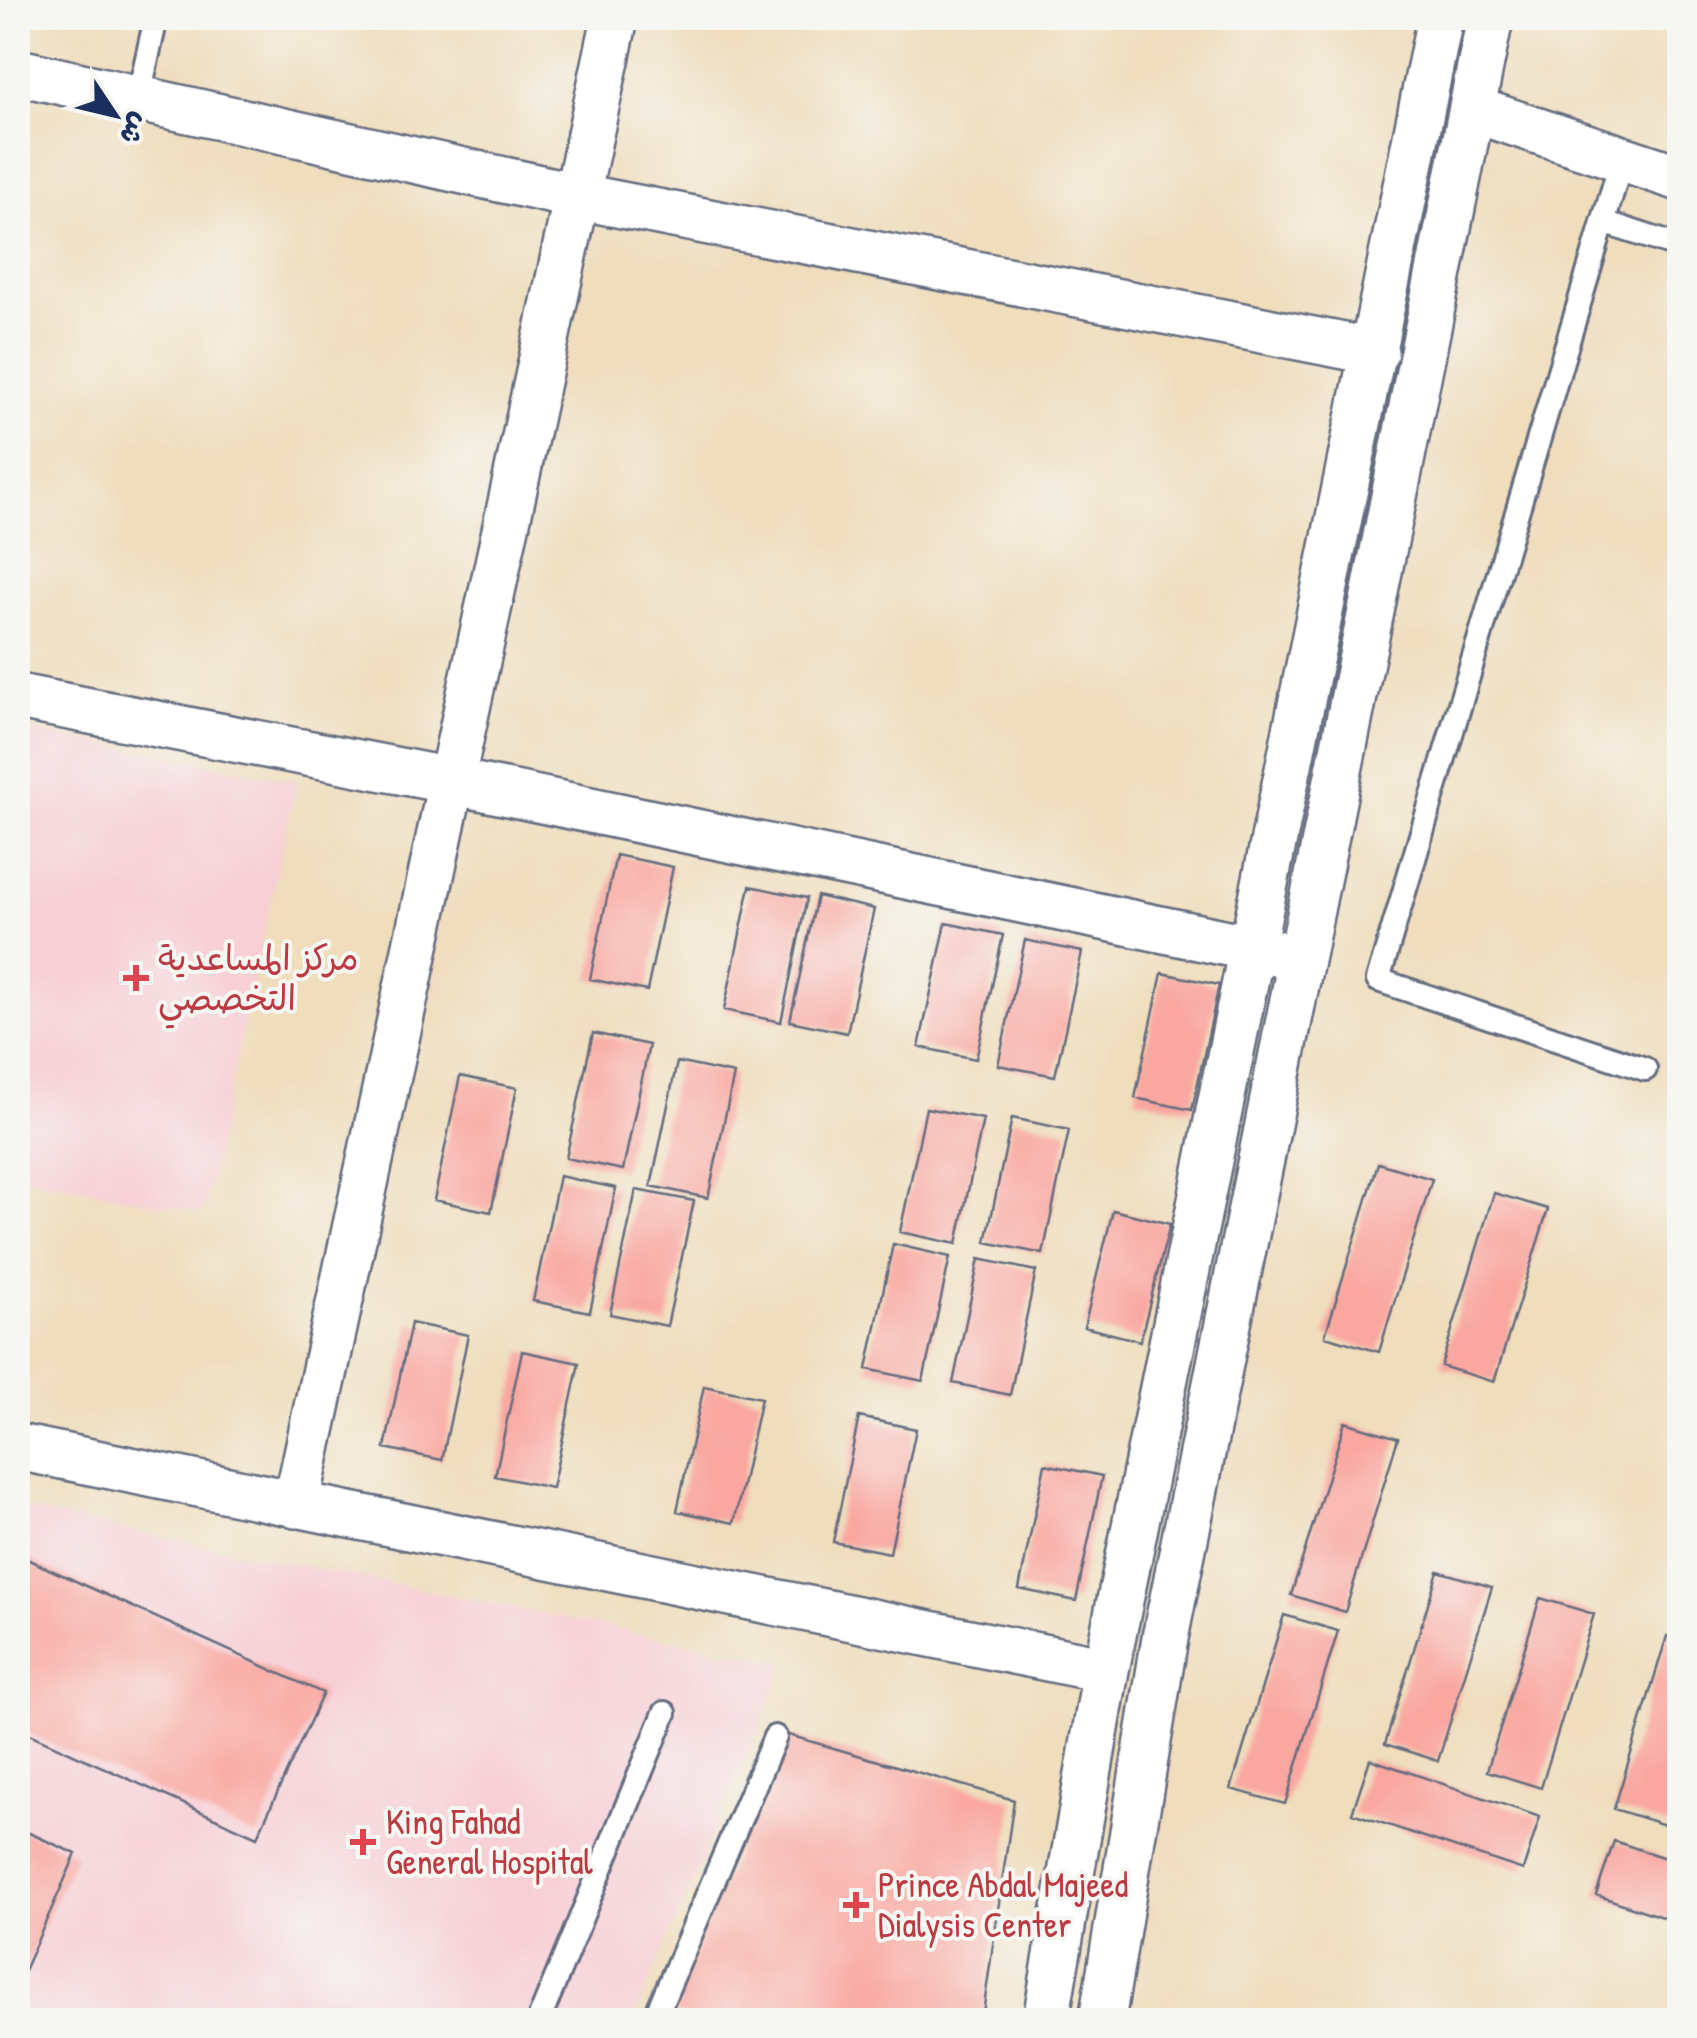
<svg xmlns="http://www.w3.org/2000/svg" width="1697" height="2038" viewBox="0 0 1697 2038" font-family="'Patrick Hand','Playpen Sans Arabic',sans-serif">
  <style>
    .built { fill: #f7cfd5 }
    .building { fill: #f9a7a0 }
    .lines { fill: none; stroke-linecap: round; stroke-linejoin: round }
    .lane-casing { stroke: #656c7f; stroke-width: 28 }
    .street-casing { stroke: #656c7f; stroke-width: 50 }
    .lane { stroke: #fff; stroke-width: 22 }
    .street { stroke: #fff; stroke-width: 45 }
    .health-dot { fill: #e0444e; stroke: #f6f6f2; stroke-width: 4 }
    .labels { text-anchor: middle; stroke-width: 8; stroke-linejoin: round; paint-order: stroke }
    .health-label { font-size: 35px; fill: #be3a42; stroke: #f6f6f2; text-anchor: start }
  </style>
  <rect width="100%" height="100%" fill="#f6f6f2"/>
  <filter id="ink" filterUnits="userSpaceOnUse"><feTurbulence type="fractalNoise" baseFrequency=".01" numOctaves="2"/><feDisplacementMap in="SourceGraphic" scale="20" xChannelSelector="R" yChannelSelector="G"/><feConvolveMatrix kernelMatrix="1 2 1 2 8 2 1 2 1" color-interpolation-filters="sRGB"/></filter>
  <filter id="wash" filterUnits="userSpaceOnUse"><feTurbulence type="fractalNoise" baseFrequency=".0048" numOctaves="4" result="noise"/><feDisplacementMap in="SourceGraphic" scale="40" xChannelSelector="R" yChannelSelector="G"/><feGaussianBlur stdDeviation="2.25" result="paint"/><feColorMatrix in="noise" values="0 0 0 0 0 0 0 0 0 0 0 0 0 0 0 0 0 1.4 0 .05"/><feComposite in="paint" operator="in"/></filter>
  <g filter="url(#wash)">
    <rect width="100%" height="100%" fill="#efddbc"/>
    <path class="built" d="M18 728 297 781 203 1213 18 1175Z
      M18 1508 786 1663 633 2020H18Z"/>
    <g id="blocks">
      <path class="building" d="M616 855 673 867 647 991 590 979Z
        M750 886 807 898 781 1022 724 1010Z
        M817 896 874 909 847 1033 790 1021Z
        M946 923 1003 935 976 1059 919 1047Z
        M1025 940 1082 952 1055 1076 998 1065Z
        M1162 973 1219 985 1192 1110 1135 1098Z
        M593 1033 649 1045 623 1170 566 1158Z
        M677 1062 734 1074 708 1198 651 1186Z
        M460 1076 517 1088 491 1212 434 1200Z
        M926 1108 983 1119 957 1244 900 1232Z
        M1012 1118 1069 1130 1043 1254 986 1242Z
        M1378 1163 1432 1179 1379 1352 1325 1336Z
        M559 1176 616 1188 590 1312 533 1301Z
        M636 1190 694 1201 667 1326 610 1314Z
        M1494 1193 1548 1209 1494 1382 1441 1366Z
        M1113 1210 1170 1224 1140 1341 1084 1327Z
        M893 1244 950 1257 923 1381 867 1369Z
        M979 1259 1036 1271 1010 1395 953 1383Z
        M411 1323 468 1335 442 1460 385 1448Z
        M522 1351 579 1363 552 1488 495 1476Z
        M704 1386 761 1398 734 1523 677 1511Z
        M859 1417 916 1429 890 1553 833 1542Z
        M1345 1422 1398 1438 1345 1612 1291 1595Z
        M1045 1464 1102 1476 1076 1601 1019 1589Z
        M18 1555 323 1693 257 1837 18 1729Z
        M1438 1571 1492 1587 1438 1761 1385 1744Z
        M1540 1598 1594 1614 1541 1788 1487 1771Z
        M1284 1615 1338 1631 1285 1804 1231 1789Z
        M1667 1636 1680 1640V1788L1668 1826 1614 1809Z
        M785 1734 1014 1800 982 2020H685L688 2017 670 2011Z
        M1370 1759 1540 1817 1523 1870 1352 1813Z
        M18 1828 76 1854 18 1984Z
        M1614 1841 1680 1863V1923L1596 1895Z"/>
    </g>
  </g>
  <g filter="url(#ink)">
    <use href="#blocks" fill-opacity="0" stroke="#656c7f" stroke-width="2.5"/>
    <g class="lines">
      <g class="lane-casing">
        <path id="lane" d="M138 99 156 18
          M1622 159 1378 980 1645 1069
          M1603 222 1680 247
          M539 2020 665 1713
          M654 2020 775 1737"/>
      </g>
      <g class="street-casing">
        <path id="street" d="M18 72 576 196 1375 352
          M1472 109 1680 178
          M18 697 451 781 1280 954
          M18 1447 1106 1670
          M296 1505 615 18
          M1046 2020 1106 1670 1440 18
          M1102 2020 1165 1638 1490 18"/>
      </g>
      <use href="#lane" class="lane"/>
      <use href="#street" class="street"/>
    </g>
  </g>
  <g class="health-dot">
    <path d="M131 963h10v10h10v10h-10v10h-10v-10h-10v-10h10z"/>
    <path d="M358 1827h10v10h10v10h-10v10h-10v-10h-10v-10h10z"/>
    <path d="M851 1890h10v10h10v10h-10v10h-10v-10h-10v-10h10z"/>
  </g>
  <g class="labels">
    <g class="health-label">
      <text x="158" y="970">مركز المساعدية<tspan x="158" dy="40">التخصصي</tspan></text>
      <text x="386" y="1834">King Fahad<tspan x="386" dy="40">General Hospital</tspan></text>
      <text x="878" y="1897">Prince Abdal Majeed<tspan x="878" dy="40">Dialysis Center</tspan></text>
    </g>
  </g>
  <rect width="1697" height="2038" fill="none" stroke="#f6f6f2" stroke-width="60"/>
  <g transform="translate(115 115) rotate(125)" stroke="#f6f6f2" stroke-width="8" paint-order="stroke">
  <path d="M0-8L18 38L0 25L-18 38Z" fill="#1b2f5e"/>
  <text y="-15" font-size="28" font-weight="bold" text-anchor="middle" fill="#1b2f5e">ش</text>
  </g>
</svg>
